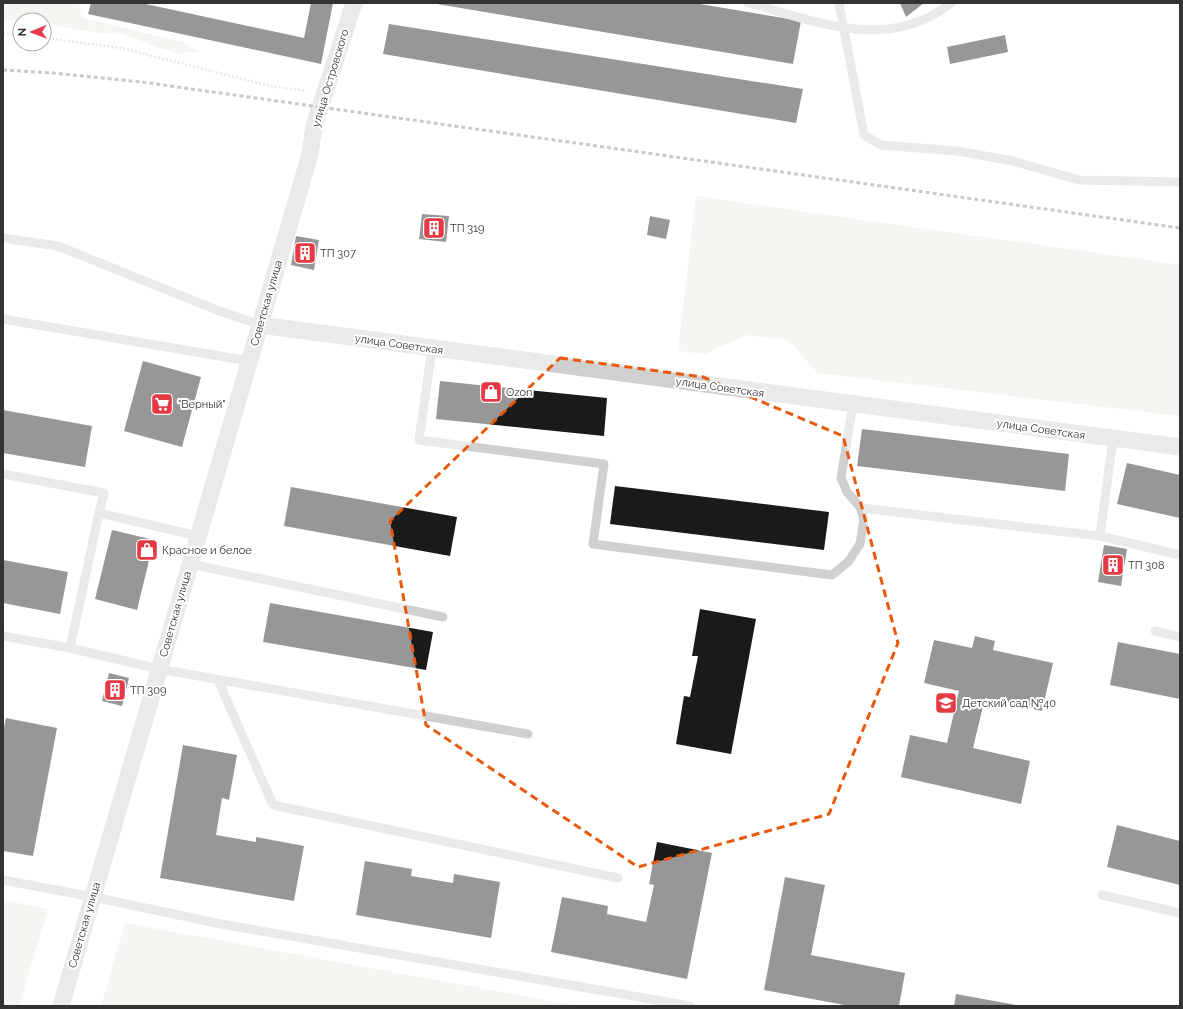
<svg xmlns="http://www.w3.org/2000/svg" width="1183" height="1009" viewBox="0 0 1183 1009" font-family="Raleway,sans-serif">
  <style>
    .green { fill: #e6ecdf }
    .building { fill: #1a1a1a }
    .lines { fill: none; stroke-linecap: round; stroke-linejoin: round }
    .path { stroke: #cdcdcd; stroke-width: 2.5; stroke-dasharray: 2 2; stroke-linecap: butt }
    .service { stroke: #d0d0d0; stroke-width: 9 }
    .minor { stroke: #d0d0d0; stroke-width: 17 }
    .rail { stroke: #888; stroke-width: 3; stroke-dasharray: 4 3; stroke-linecap: butt }
    .marked { fill: none; stroke: #e8590c; stroke-width: 3; stroke-dasharray: 8 5; stroke-linejoin: round }
    .labels { text-anchor: middle; stroke-width: 4; stroke-linejoin: round; paint-order: stroke }
    .street-label { font-size: 11px; fill: #333; stroke: #fff }
    .poi-label { font-size: 11px; fill: #333; stroke: #fff; text-anchor: start }
  </style>
  <rect width="100%" height="100%" fill="#fff"/>
  <path class="green" d="M3 3H80L79 7 82 18 183 42 198 52 177 53 155 47 135 38 114 32 104 34 44 23V20L3 21Z
    M696 196 1180 265V416L818 373 788 340 746 335 705 354 678 351Z
    M3 900 48 909 19 1006H3Z
    M125 923 578 1006H101Z"/>
  <path class="building" d="M91 3H141L304 38 311 3H333L321 64 88 14Z
    M431 3H694L801 21 793 64Z
    M900 3H924L906 17Z
    M389 24 803 89 796 123 383 54Z
    M1005 35 1008 52 950 64 947 47Z
    M422 214 449 216 446 242 419 239Z
    M650 216 670 220 666 239 647 235Z
    M296 236 319 240 314 270 291 265Z
    M143 361 201 377 182 447 124 431Z
    M440 381 607 398 604 436 436 419Z
    M3 410 92 426 85 467 3 453Z
    M862 429 1069 454 1065 491 857 466Z
    M1127 463 1180 475V518L1117 504Z
    M615 486 829 512 824 550 610 524Z
    M291 487 457 517 450 556 284 526Z
    M112 530 154 540 137 610 95 599Z
    M1104 545 1127 549 1121 586 1098 582Z
    M3 560 68 572 60 614 3 603Z
    M270 603 433 632 426 670 263 642Z
    M700 609 756 619 731 754 676 744 684 696 690 697 698 656H692Z
    M975 636 995 641 993 650 1053 663 1042 711 985 698 973 748 1030 761 1021 804 901 777 910 735 947 743 959 691 924 683 934 640 972 648Z
    M1118 642 1180 654V699L1110 685Z
    M109 673 129 678 122 706 102 701Z
    M6 718 57 728 33 856 3 851V732Z
    M183 745 237 755 229 800 222 798 216 835 256 842V837L304 846 294 901 160 878Z
    M1117 825 1180 841V885L1107 867Z
    M657 842 712 853 687 979 551 952 562 897 608 906 607 914 646 922 654 885 649 884Z
    M365 861 412 869 411 876 453 883 454 874 500 882 491 938 356 915Z
    M785 877 825 885 811 955 905 973 899 1006H850L764 990Z
    M956 994 1016 1005V1006H954Z"/>
  <g class="lines">
    <path class="path" d="M3 33 20 35
      M44 38 121 48 270 86 306 91"/>
    <path class="service" d="M748 3C816 21 888 53 951 3
      M839 3 864 135 881 145 957 151 1013 161 1079 180 1180 182
      M3 238 58 246 217 310 260 325
      M3 319 249 361
      M432 348 419 440 604 464 593 544 832 575 848 562 860 544 864 519 860 507 847 492 841 478 853 404
      M3 474 104 493 99 513
      M861 508 1100 536 1113 439
      M1100 536 1180 555
      M190 564 443 617
      M1155 631 1180 637
      M3 636 70 648 159 669 528 734
      M70 648 99 513 198 536
      M218 680 273 805 618 878
      M3 880 93 897 221 924 690 1006
      M1102 895 1180 913"/>
    <path class="minor" d="M260 325 1180 447
      M61 1006 310 154 314 126 354 3"/>
    <path class="rail" d="M3 70 53 73 142 82 1180 228"/>
  </g>
  <path d="M0 0H1183V1009H0ZM560 358 703 377 843 436 898 643 829 814 638 867 426 725 390 521Z" fill="#fff" fill-opacity=".55" fill-rule="evenodd"/>
  <path class="marked" d="M560 358 703 377 843 436 898 643 829 814 638 867 426 725 390 521Z"/>
  <defs>
    <g id="building-square" transform="scale(1.15)"><rect x="-9" y="-9" width="18" height="18" rx="4" fill="#e63946" stroke="#fff"/><path d="M-4-6H4V6H1V3H-1V6H-4ZM-2.5-4.3h1.7v1.8h-1.7ZM.8-4.3h1.7v1.8H.8ZM-2.5-1h1.7V.8h-1.7ZM.8-1h1.7V.8H.8Z" fill="#fff"/></g>
    <g id="shop-square" transform="scale(1.15)"><rect x="-9" y="-9" width="18" height="18" rx="4" fill="#e63946" stroke="#fff"/><path d="M-5-2.5h2.3a2.7 3.5 0 0 1 5.4 0H5L5.5 6h-11ZM-1.5-2.5h3a1.5 2.3 0 0 0-3 0Z" fill="#fff"/></g>
    <g id="supermarket-square" transform="scale(1.15)"><rect x="-9" y="-9" width="18" height="18" rx="4" fill="#e63946" stroke="#fff"/><path d="M-6-5.5h2.5l.6 2H6L4.5 2H-2.5L-4.4-4H-6ZM-1.5 3.2a1.3 1.3 0 1 0 .1 0ZM3 3.2a1.3 1.3 0 1 0 .1 0Z" fill="#fff"/></g>
    <g id="school-square" transform="scale(1.15)"><rect x="-9" y="-9" width="18" height="18" rx="4" fill="#e63946" stroke="#fff"/><path d="M0-5L7-2L0 1L-7-2ZM-4 1L0 2.5L4 1V4Q0 6-4 4Z" fill="#fff"/></g>
  </defs>
  <g fill-rule="evenodd">
    <use href="#building-square" x="434" y="228"/>
    <use href="#building-square" x="305" y="253"/>
    <use href="#shop-square" x="491" y="392"/>
    <use href="#supermarket-square" x="162" y="404"/>
    <use href="#shop-square" x="147" y="550"/>
    <use href="#building-square" x="1113" y="565"/>
    <use href="#building-square" x="115" y="690"/>
    <use href="#school-square" x="946" y="703"/>
  </g>
  <g class="labels">
    <g class="street-label">
      <text transform="translate(330 78) rotate(-73)" y="4">улица Островского</text>
      <text transform="translate(266 303) rotate(-74)" y="4">Советская улица</text>
      <text transform="translate(399 344) rotate(8)" y="4">улица Советская</text>
      <text transform="translate(720 387) rotate(8)" y="4">улица Советская</text>
      <text transform="translate(1041 429) rotate(8)" y="4">улица Советская</text>
      <text transform="translate(175 614) rotate(-74)" y="4">Советская улица</text>
      <text transform="translate(84 925) rotate(-74)" y="4">Советская улица</text>
    </g>
    <g class="poi-label">
      <text x="450" y="232">ТП 319</text>
      <text x="320" y="257">ТП 307</text>
      <text x="506" y="396">Ozon</text>
      <text x="178" y="408">"Верный"</text>
      <text x="162" y="554">Красное и белое</text>
      <text x="1128" y="569">ТП 308</text>
      <text x="130" y="694">ТП 309</text>
      <text x="962" y="707">Детский сад №40</text>
    </g>
  </g>
  <rect width="1183" height="1009" fill="none" stroke="#333333" stroke-width="8"/>
  <g transform="translate(32 32) rotate(269)"><circle r="19" fill="#ffffff" stroke="#adadad"/>
  <path d="M0-3L7 15L0 10L-7 15Z" fill="#e63946"/>
  <text y="-6" font-size="11" font-weight="bold" text-anchor="middle" fill="#333333">N</text>
  </g>
</svg>
